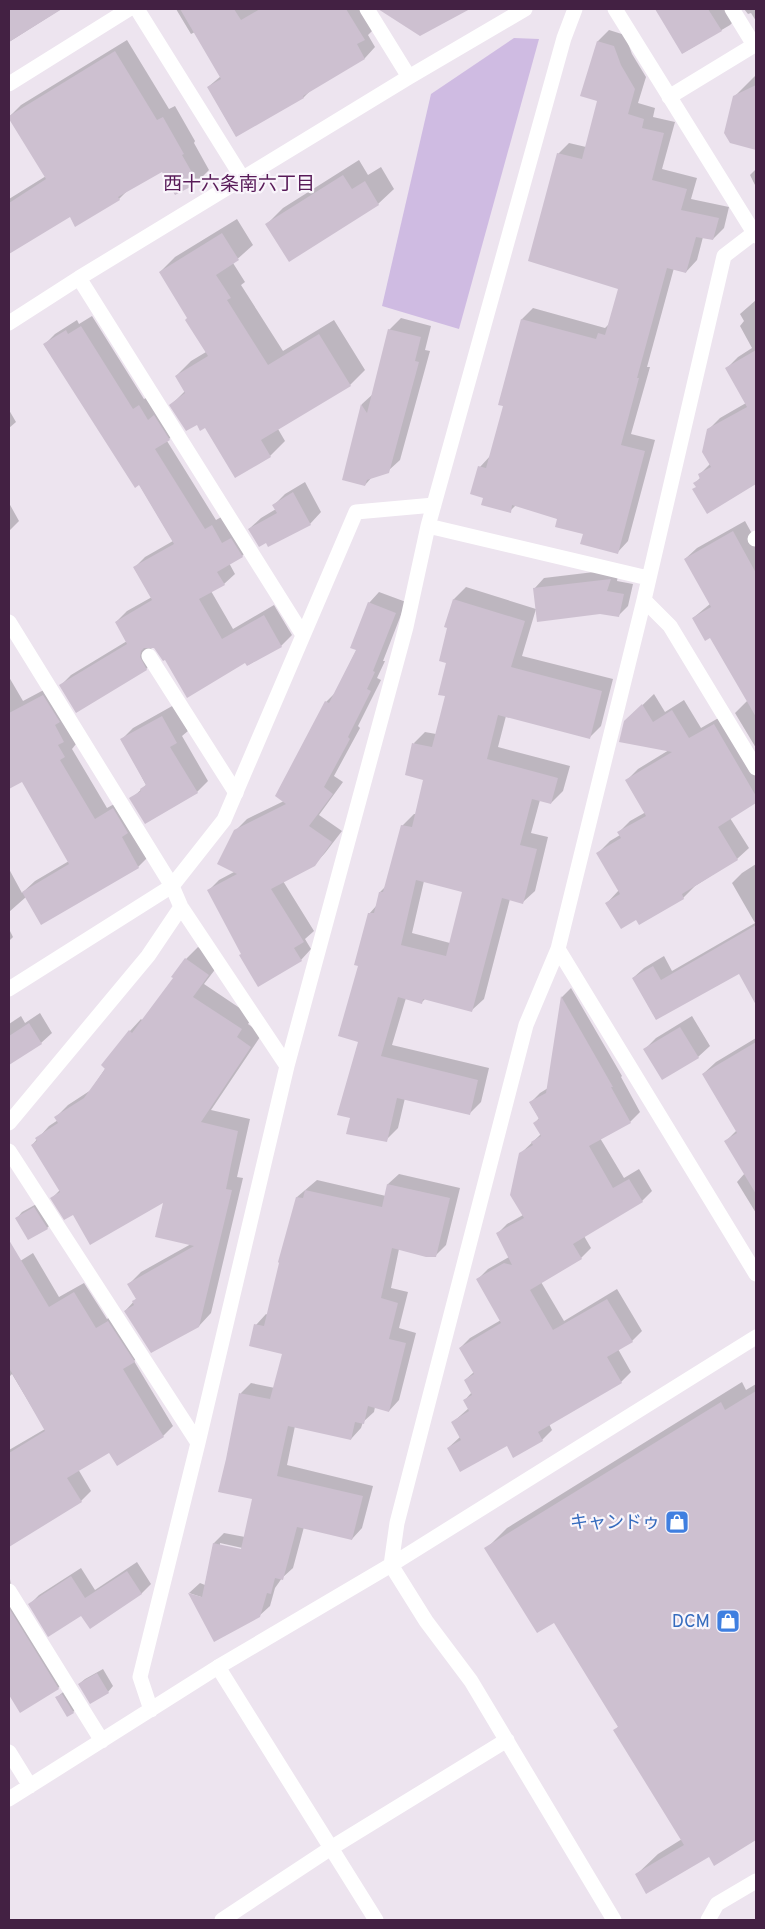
<svg xmlns="http://www.w3.org/2000/svg" width="765" height="1929" viewBox="0 0 765 1929" font-family="Overpass,'Noto Sans JP',sans-serif">
  <style>
    .green { fill: #cfbbe2 }
    .shadow { fill: #0003; fill-rule: evenodd }
    .building { fill: #cdc0d0; fill-rule: evenodd }
    .lines { fill: none; stroke-linecap: round; stroke-linejoin: round }
    .lane { stroke: #fff; stroke-width: 15 }
    .street { stroke: #fff; stroke-width: 15 }
    .labels { text-anchor: middle; stroke-width: 4.5; stroke-linejoin: round; paint-order: stroke }
    .shop-label { font-size: 18px; fill: #366cbe; stroke: #f9f5fb; text-anchor: end }
    .neighbourhood-label { font-size: 19px; fill: #581a58; stroke: #f9f5fb }
  </style>
  <rect width="100%" height="100%" fill="#ede4ef"/>
  <path class="green" d="M514 38 539 39 459 329 382 306 431 94Z"/>
  <path class="shadow" d="M9 9H61L9 42Z
    M176 9H363L375 28 368 35 375 47 365 58 311 90 304 97 236 136 208 87 221 76 195 32 191 34Z
    M380 9H452V12L420 34Z
    M659 9H740L742 13 730 25 683 53 657 10Z
    M744 9H756V21L751 13 748 14Z
    M609 30 625 35 632 54 646 77 638 103 655 108 653 117 675 122 662 169 697 178 691 199 729 207 724 228 713 239 703 237 697 260 686 272 674 268 647 367H650L631 434 655 440 628 541 617 553 559 519 516 505 510 511 484 497 480 467 491 455 504 406 499 404 522 319 533 308 605 328 610 323 620 288 558 154 569 143 586 147 599 100 582 95 598 41Z
    M127 40 169 109 175 106 195 141 194 143 209 170 197 182 163 170 128 190 119 199 70 216 9 253V199L46 176 9 117 21 105Z
    M756 75V148L730 142 734 97Z
    M359 160 368 175 381 167 394 189 378 204 267 224 283 208Z
    M756 169V187L750 175Z
    M237 219 253 245 233 263 245 282 241 285 283 351 334 320 365 370 350 385 278 429 285 441 270 456 197 423 171 405 185 391 176 376 191 361 206 352 189 318 160 272 175 257Z
    M756 300V483L707 512 695 483 701 477 699 475 710 464 708 430 720 418 746 403 727 368 738 357 752 348 740 326 744 321 740 314Z
    M92 316 144 399 150 396 179 429 167 441 216 520 223 516 253 545 242 556 229 563 235 574 224 584 211 591 233 629 274 605 292 635 281 646 248 665 246 661 165 658 154 647 150 646 157 659 146 669 61 685 71 675 127 641 116 622 127 611 152 597 134 568 145 557 173 541 139 484 44 345 55 334 77 320 79 324Z
    M401 318 431 326 425 350 430 351 400 460 388 471 373 476 365 485 344 479 362 404 373 394 389 330Z
    M9 410 16 422 9 428Z
    M305 482 321 512 310 524 266 541 249 529 261 518 276 509 274 505 285 494Z
    M9 503 19 521 9 531Z
    M745 521 756 541V748L735 713 748 700 711 636 693 618 710 604 685 559 697 548Z
    M619 569 617 581 633 584 628 606 618 616 600 612 534 589 544 578Z
    M466 587 536 609 522 656 613 679 601 726 589 738 506 716 498 747 570 766 563 791 551 803 540 800 531 833 548 837 535 891 523 902 510 899 484 999 472 1010 426 998 421 1003 406 998 392 1045 489 1068 481 1102 469 1114 405 1098 398 1128 386 1140 351 1117 359 1041 360 965 369 914 377 905 380 892 386 886 402 826 414 814H416L425 779 414 743 425 732 436 734 447 695 448 627 446 626 454 599ZM424 881 464 891 450 943 412 933Z
    M379 592 406 602 383 661H385L377 678 381 680 358 726 360 728 334 776 343 782 319 815 342 831 325 853 314 865 283 881 314 931 305 939 311 949 301 960 242 954 209 890 219 880 234 872 236 830 247 819 284 801 326 702 336 692 357 649 369 603Z
    M9 677 23 701 55 684 76 744 72 749 107 808 125 798 150 855 138 867 41 923 26 897 9 912V869L22 893 35 881 69 861 23 780 9 788Z
    M654 694 665 712 684 700 701 728 729 712 756 756V801L730 818 749 848 737 859 695 886 683 898 637 918 607 903 619 890 598 853 610 841 620 835 619 832 630 821 646 812 627 780 638 769 669 750 625 722Z
    M174 705 188 731 182 736 208 781 197 792 131 799 146 785 122 739 133 728Z
    M756 864V999L739 972 656 1019 633 978 644 968 664 956 672 971 755 923 732 883 742 873Z
    M9 929 13 937 9 941Z
    M198 947 220 963 204 984 253 1017 248 1024 262 1034 211 1110 250 1119 237 1177 243 1178 211 1313 199 1326 125 1311 137 1298 129 1284 141 1272 191 1244 165 1200 73 1213 52 1198 60 1190 32 1145 49 1126 58 1120 56 1117 68 1105 91 1090 130 1031 141 1019 143 1021 175 978 173 977 186 959Z
    M571 988 622 1076 621 1077 640 1112 630 1122 600 1138 624 1178 639 1169 652 1191 642 1201 584 1236 591 1248 581 1258 541 1282 564 1321 617 1289 642 1331 632 1341 618 1349 631 1372 621 1382 549 1424 552 1430 542 1440 448 1448 460 1437 453 1422 469 1408 464 1401 472 1392 465 1380 474 1372 460 1348 470 1338 501 1320 478 1279 488 1269 509 1257 497 1234 507 1224 523 1215 520 1154 541 1134 535 1123 539 1118 530 1103 540 1093 548 1088 562 997Z
    M40 1013 52 1033 41 1043 9 1063V1024L21 1016 25 1023Z
    M692 1016 710 1046 698 1057 645 1049 656 1038Z
    M756 1038V1213L737 1182 745 1173 726 1141 737 1130 703 1074 716 1062Z
    M399 1174 460 1188 446 1245 435 1256 399 1249 391 1288 408 1292 399 1328 416 1333 399 1400 389 1411 375 1407 374 1412 363 1422 361 1428 351 1439 295 1426 287 1465 373 1486 362 1528 352 1539 304 1527 293 1568 282 1578 275 1588 270 1606 259 1616 189 1593 200 1583 205 1585 214 1543 224 1533 245 1537 254 1498 241 1393 251 1383 275 1388 284 1353 256 1325 266 1314 268 1315 297 1197 317 1180 386 1196 388 1184ZM220 1543 247 1549V1551L220 1546Z
    M40 1202 53 1222 47 1228 28 1239 17 1218 22 1212Z
    M33 1253 59 1297 84 1283 107 1319 118 1312 144 1351 134 1361 173 1426 163 1436 109 1451 78 1469 91 1491 81 1501 9 1545V1450L45 1429 12 1374 9 1377V1268Z
    M742 1382 746 1390 756 1384V1838L714 1864 709 1855 637 1874 658 1854 682 1839 615 1730 619 1726 554 1621 486 1549 507 1528Z
    M137 1562 151 1584 141 1594 82 1615 30 1604 39 1595 81 1568 95 1590Z
    M9 1573 11 1585 68 1678 58 1688 20 1711 9 1693Z
    M103 1669 113 1686 108 1692 79 1684 85 1679Z
    M67 1689 78 1707 73 1712 57 1697Z"/>
  <path class="building" d="M9 9H62L9 42Z
    M180 9H234L241 20 260 9H346L365 40 357 44 365 59 303 96 304 98 236 137 207 87 221 79Z
    M378 9H470L420 36Z
    M655 9H708L722 31 682 54Z
    M597 41 614 46 621 65 635 89 628 114 644 119 642 128 664 133 652 180 687 189 681 210 719 218 713 240 696 237 686 273 667 268 637 378H639L621 445 645 451 618 554 580 544 583 534 555 527 557 519 512 505 511 513 481 505 483 498 470 494 478 466 486 468 503 406 498 405 521 319 596 339 598 333 605 335 618 289 528 261 557 153 582 159 597 101 580 96Z
    M115 51 157 120 163 117 184 154 182 155 198 183 175 195 162 172 118 197 120 200 75 227 70 217 9 254V203L46 179 9 119V116Z
    M756 85V150L730 143 724 133 733 96Z
    M343 175 352 189 365 181 379 205 289 262 265 224Z
    M222 233 239 260 216 275 231 298 227 300 268 365 319 334 351 386 261 440 271 457 235 478 205 428 200 431 197 425 186 431 169 405 185 393 175 376 208 356 185 320 187 318 159 272Z
    M81 326 133 409 139 405 148 420 154 415 170 440 155 449 205 529 212 525 222 543 231 538 243 557 217 572 225 585 199 599 222 639 264 615 282 647 247 666 245 663 187 698 165 660 163 661 154 648H144L141 651 140 657 147 670 76 713 59 685 127 644 115 622 152 600 133 567 174 544 139 485 135 488 43 344 66 330 68 334Z
    M388 329 421 337 415 361 419 362 389 473 367 480 365 486 342 480 361 404 367 413Z
    M756 350V484L707 514 692 489 696 487 693 483 700 479 698 474 711 467 702 452 707 429 747 407 725 368Z
    M293 492 311 525 268 547 266 543 259 547 248 529 277 513 272 505Z
    M733 531 756 573V717L710 638 705 641 692 618 711 607 684 559Z
    M611 579 607 591 624 594 619 617 600 614 537 622 533 588Z
    M453 599 525 621 511 667 602 691 590 739 498 715 487 759 558 778 551 804 532 799 520 845 537 849 526 893 523 904 502 898 472 1012 423 999 422 1004 398 997 381 1056 478 1080 470 1115 397 1098 387 1142 346 1134 350 1118 337 1115 358 1042 338 1036 358 966 354 965 368 913H374L379 892H383L401 825 412 827 423 780 405 775 412 743 432 747 445 696 438 695 446 663 439 661 447 628 444 627ZM416 880 462 892 446 956 401 945Z
    M368 602 396 613 373 671 375 672 367 689 371 691 348 737 350 739 324 787 333 794 309 826 332 842 315 866 271 889 304 942 294 948 302 961 258 987 239 955 241 954 207 890 237 874 217 864 234 830 286 804 275 796 325 701 329 703 356 650 350 648Z
    M43 695 60 722 55 725 64 742 58 745 65 757 60 760 95 819 113 808 128 833 122 837 139 868 41 925 22 892 69 864 22 782 9 789V713Z
    M642 704 653 722 672 710 689 738 714 724 756 796V803L718 827 738 860 682 894 684 899 639 925 636 920 621 929 605 903 620 894 596 853 621 838 617 832 646 816 625 780 672 752 619 742 624 721Z
    M162 716 177 743 170 747 198 793 145 824 129 798 141 791 140 789 146 785 120 739Z
    M756 925V1005L739 974 656 1020 632 978 653 966 661 980Z
    M185 958 209 975 193 997 242 1029 237 1037 251 1047 201 1122 238 1131 226 1189 232 1190 199 1327 151 1353 124 1311 134 1305 132 1301 136 1299 127 1284 194 1246 155 1237 163 1203 90 1245 73 1215 64 1220 50 1198 60 1192 31 1145 37 1141 35 1138 58 1123 54 1117 84 1098 105 1069 101 1065 129 1030 132 1033 173 978 171 977Z
    M561 996 613 1087H611L631 1123 589 1146 613 1188 629 1179 643 1202 573 1244 582 1259 530 1290 553 1330 607 1299 633 1342 607 1357 622 1383 538 1432 543 1441 513 1458 507 1446 460 1472 447 1448 461 1440 451 1422 469 1411 463 1400 472 1395 464 1380 474 1374 459 1348 501 1323 476 1279 504 1263 512 1265 496 1233 524 1218 510 1195 519 1153 533 1145 531 1142 541 1136 533 1123 539 1119 529 1102 546 1093Z
    M29 1023 42 1044 9 1065V1036Z
    M680 1027 699 1058 662 1080 643 1049Z
    M756 1042V1194L724 1141 737 1133 702 1074Z
    M387 1184 450 1198 436 1257H426L392 1248 381 1298 398 1303 389 1339 406 1343 389 1412 368 1406 364 1424 355 1422 351 1440 288 1426 277 1476 363 1496 352 1540 297 1527 283 1580 275 1578 271 1594 267 1593 260 1617 214 1642 188 1593 202 1597 213 1543 241 1549 252 1499 218 1492 226 1459 239 1393 270 1399 282 1354 249 1346 254 1324 264 1326 279 1263 278 1262 296 1197 303 1198 305 1190 382 1207Z
    M34 1207 48 1229 28 1240 15 1218Z
    M9 1240 49 1307 74 1292 96 1328 108 1321 135 1362 123 1369 164 1437 117 1466 109 1453 67 1478 82 1502 9 1547V1453L45 1431 9 1368Z
    M756 1391V1840L714 1866 709 1857 646 1894 635 1874 684 1845 613 1730 618 1727 554 1623 537 1633 484 1548 721 1402 725 1410Z
    M127 1571 142 1594 90 1629 81 1616 48 1637 28 1604 71 1576 85 1598Z
    M9 1608 59 1689 20 1713 9 1695Z
    M97 1673 109 1693 90 1704 78 1684Z
    M62 1694 74 1713 67 1717 55 1697Z"/>
  <g class="lines">
    <path class="lane" d="M732 9 754 45
      M755 539 756 538
      M149 656 236 793
      M391 1565 426 1621 471 1681 614 1920
      M218 1667 376 1920
      M222 1920 331 1848 507 1740
      M708 1920 717 1904 756 1881"/>
    <path class="street" d="M137 9 243 179
      M367 9 409 77
      M615 9 756 236
      M9 84 129 9
      M669 97 756 44
      M79 278 303 635
      M9 323 79 278 409 77 525 9
      M428 526 648 578
      M644 600 670 626 756 768
      M9 622 172 886 181 907 287 1066
      M558 949 756 1274
      M9 989 172 886 224 820 356 512 434 505
      M9 1123 148 956 181 907
      M9 1151 198 1443
      M391 1565 397 1523 526 1025 558 949 644 600 724 256 754 233
      M9 1591 102 1741
      M151 1710 140 1677 198 1443 287 1066 406 627 428 526 564 38 575 9
      M9 1752 30 1786
      M9 1799 218 1667 391 1565 756 1337"/>
  </g>
  <defs>
    <g id="shop-square" transform="scale(1.25)"><rect x="-9" y="-9" width="18" height="18" rx="4" fill="#3f7fe0" stroke="#f9f5fb"/><path d="M-5-2.5h2.3a2.7 3.5 0 0 1 5.4 0H5L5.5 6h-11ZM-1.5-2.5h3a1.5 2.3 0 0 0-3 0Z" fill="#fff"/></g>
  </defs>
  <g fill-rule="evenodd">
    <use href="#shop-square" x="677" y="1522"/>
    <use href="#shop-square" x="728" y="1621"/>
  </g>
  <g class="labels">
    <g class="shop-label">
      <text x="660" y="1528">キャンドゥ</text>
      <text x="710" y="1627">DCM</text>
    </g>
    <g class="neighbourhood-label">
      <text x="239" y="190">西十六条南六丁目</text>
    </g>
  </g>
  <rect width="765" height="1929" fill="none" stroke="#432143" stroke-width="20"/>
</svg>
